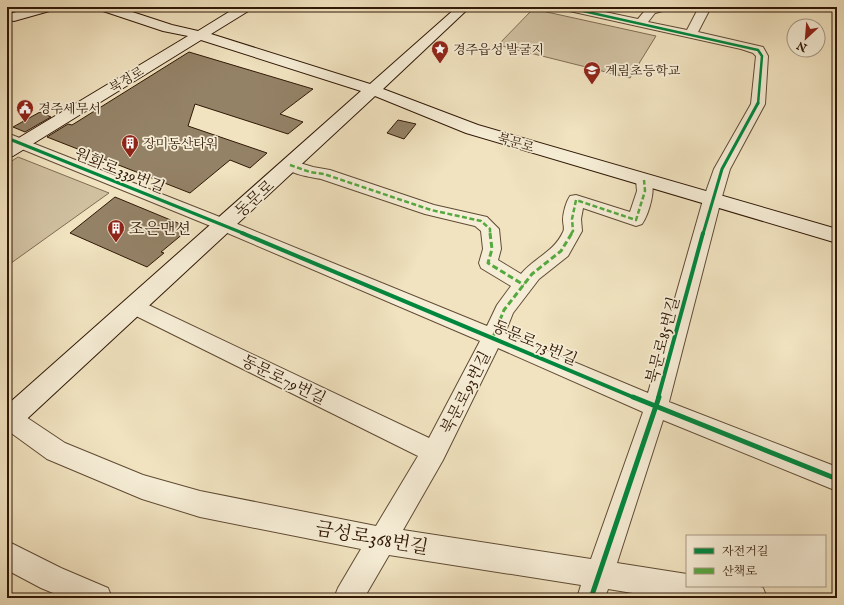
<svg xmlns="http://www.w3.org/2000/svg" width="844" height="605" viewBox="0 0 844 605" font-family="'IM FELL English','Noto Serif KR',serif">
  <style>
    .green { fill: #d0c0a0; stroke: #806c53 }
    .building { fill: #948267; stroke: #301806 }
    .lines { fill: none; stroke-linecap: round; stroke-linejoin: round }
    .street-casing { stroke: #604b34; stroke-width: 2 }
    .secondary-casing { stroke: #301806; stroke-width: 2 }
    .street { fill: #f6edd6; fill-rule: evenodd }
    .secondary { fill: #f6edd6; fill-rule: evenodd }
    .quiet-far1 { stroke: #54a940; stroke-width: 2.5; stroke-dasharray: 5 2.5; stroke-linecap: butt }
    .quiet { stroke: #54a940; stroke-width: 3; stroke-dasharray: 6 3; stroke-linecap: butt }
    .cycleway-far3-casing { stroke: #f6edd6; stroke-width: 4 }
    .cycleway-far2-casing { stroke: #f6edd6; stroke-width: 5 }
    .cycleway-far1-casing { stroke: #f6edd6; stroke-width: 6 }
    .cycleway-casing { stroke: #f6edd6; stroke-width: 8 }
    .cycleway-far3 { stroke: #00873e; stroke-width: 2.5 }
    .cycleway-far2 { stroke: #00873e; stroke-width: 3 }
    .cycleway-far1 { stroke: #00873e; stroke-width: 4 }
    .cycleway { stroke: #00873e; stroke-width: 5 }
    .labels { text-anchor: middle; stroke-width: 3.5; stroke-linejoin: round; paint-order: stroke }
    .far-poi-label { font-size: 13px; fill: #301806; stroke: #f6edd6; text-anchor: start }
    .far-street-label { font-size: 13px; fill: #301806; stroke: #f6edd6 }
    .street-label { font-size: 16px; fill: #301806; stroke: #f6edd6 }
    .poi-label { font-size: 16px; fill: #301806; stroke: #f6edd6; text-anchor: start }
    .near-street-label { font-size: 19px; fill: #301806; stroke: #f6edd6 }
  </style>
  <rect width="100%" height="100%" fill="#f1e3c0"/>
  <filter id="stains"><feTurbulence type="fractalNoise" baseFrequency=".005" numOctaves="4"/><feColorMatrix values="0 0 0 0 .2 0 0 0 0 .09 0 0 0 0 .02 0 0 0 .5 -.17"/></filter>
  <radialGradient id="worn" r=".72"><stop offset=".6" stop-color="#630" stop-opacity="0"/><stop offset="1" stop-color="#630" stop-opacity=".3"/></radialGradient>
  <path class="green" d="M533 9 656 36 630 78 498 45Z
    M18 157 109 193 7 266V164Z"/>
  <path class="building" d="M189 52 313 89 280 114 303 122 288 134 195 104 188 126 267 153 250 168 230 160 190 193 47 137 68 124 72 125Z
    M40 112 51 117 25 132 13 127Z
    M398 120 416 124 404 139 387 133Z
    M115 197 190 228 161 252 164 253 147 267 70 233Z"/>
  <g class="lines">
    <g class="street-casing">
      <path id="street" d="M559 7H581L638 19 647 8 672 7 670 9 655 13 648 22 687 30 699 7H711L698 32 763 47 768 56 765 104 730 169 721 200 669 402 837 467V491L663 420 617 563 687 574V586H758L763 588 767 598H663L608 589 605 598H577L581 585 389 555 364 598H334L338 588 361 549 200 517 142 499 47 459 7 430V408H9L17 411 65 443 143 475 200 491 376 526 418 456 126 311 123 306 126 301 133 298 140 301 429 438 480 341 218 229 7 143V133L230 221 487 326 497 305 511 286 481 268 479 263 483 249 481 231 475 226 425 214 321 179C311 177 288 174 282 165L284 162 290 160 313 167 330 170 434 205 487 217 499 229 501 249 498 260 521 274C534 258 554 252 563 232 565 229 563 224 563 220 563 213 566 202 570 196L576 195 630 212 637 191 636 180 638 176 644 175 650 176C657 187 649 214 642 224L636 226 583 208 581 219 582 231 568 256 539 279 513 313 505 333 648 393 703 200 714 169 751 104 756 56 753 53 741 49 565 10 561 9ZM498 348 643 412 591 559 403 530 443 460Z
        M7 541 61 568 108 588 112 598H65L41 588 7 570Z"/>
    </g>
    <g class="secondary-casing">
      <path id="secondary" d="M35 7H55L53 10 14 21 9 20 8 17 9 14Z
        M98 7H117L172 25 198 31 237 7H252L250 10 211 34 370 84 457 7H470L383 89 478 125 837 229V243L466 133 375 96 16 429 7 432V405L361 91 201 40 13 156 7 157V145L188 36 163 31 100 10Z"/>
    </g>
    <use href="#street" class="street"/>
    <use href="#secondary" class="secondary"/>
    <path class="quiet-far1" d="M290 165 310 172 324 174 431 210 481 221 490 229V234
      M571 234 573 231 572 219 576 200 636 220 645 191 644 180"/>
    <path class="quiet" d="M490 233 492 249 488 263 524 285
      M493 337 504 310 532 274 561 251 572 233"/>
    <g class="cycleway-far3-casing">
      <path id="cycleway-far3" d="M565 7 758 50 762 56 758 104"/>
    </g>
    <g class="cycleway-far2-casing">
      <path id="cycleway-far2" d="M7 138 245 234
        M703 234 722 169 758 103"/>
    </g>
    <g class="cycleway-far1-casing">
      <path id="cycleway-far1" d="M242 233 635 398
        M658 398 703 233"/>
    </g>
    <g class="cycleway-casing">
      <path id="cycleway" d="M633 397 837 479
        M591 598 659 397"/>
    </g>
    <use href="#cycleway-far3" class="cycleway-far3"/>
    <use href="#cycleway-far2" class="cycleway-far2"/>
    <use href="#cycleway-far1" class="cycleway-far1"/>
    <use href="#cycleway" class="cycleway"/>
  </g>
  <defs>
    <g id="sight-pin" transform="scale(0.9)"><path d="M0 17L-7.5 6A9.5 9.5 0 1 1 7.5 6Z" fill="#8f2418" stroke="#f6edd6"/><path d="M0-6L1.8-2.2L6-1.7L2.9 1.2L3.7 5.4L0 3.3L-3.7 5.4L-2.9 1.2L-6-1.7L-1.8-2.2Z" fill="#fff"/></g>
    <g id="school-pin" transform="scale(0.9)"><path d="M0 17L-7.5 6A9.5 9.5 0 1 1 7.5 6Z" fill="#8f2418" stroke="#f6edd6"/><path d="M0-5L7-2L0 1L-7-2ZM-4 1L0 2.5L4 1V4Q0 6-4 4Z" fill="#fff"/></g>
    <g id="civic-pin" transform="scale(0.9)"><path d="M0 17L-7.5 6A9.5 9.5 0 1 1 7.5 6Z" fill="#8f2418" stroke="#f6edd6"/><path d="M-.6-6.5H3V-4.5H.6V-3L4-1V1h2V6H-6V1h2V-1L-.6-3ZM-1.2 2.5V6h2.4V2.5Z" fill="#fff"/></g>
    <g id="building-pin" transform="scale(0.9)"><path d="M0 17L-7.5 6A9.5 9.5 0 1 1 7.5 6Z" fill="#8f2418" stroke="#f6edd6"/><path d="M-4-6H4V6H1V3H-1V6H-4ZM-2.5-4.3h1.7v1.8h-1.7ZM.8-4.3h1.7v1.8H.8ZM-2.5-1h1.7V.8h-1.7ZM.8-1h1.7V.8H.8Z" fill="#fff"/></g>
  </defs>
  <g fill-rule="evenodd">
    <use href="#sight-pin" x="440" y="49"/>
    <use href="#school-pin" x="592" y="70"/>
    <use href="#civic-pin" x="25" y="108"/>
    <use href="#building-pin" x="130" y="143"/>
    <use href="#building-pin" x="116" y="228"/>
  </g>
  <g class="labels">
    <g class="far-poi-label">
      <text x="453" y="54">경주읍성 발굴지</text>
      <text x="605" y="75">계림초등학교</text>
      <text x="38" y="113">경주세무서</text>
      <text x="143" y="148">장미동산타워</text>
    </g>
    <g class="far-street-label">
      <text transform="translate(126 79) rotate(-31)" y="5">북정로</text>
      <text transform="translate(516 142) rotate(17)" y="5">북문로</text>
    </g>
    <g class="street-label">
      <text transform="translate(120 170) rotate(22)" y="6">원화로339번길</text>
      <text transform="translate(254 198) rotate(-42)" y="6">동문로</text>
      <text transform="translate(662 340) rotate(-75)" y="6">북문로85번길</text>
      <text transform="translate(535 342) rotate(23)" y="6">동문로73번길</text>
      <text transform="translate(284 379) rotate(26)" y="6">동문로79번길</text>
      <text transform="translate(465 392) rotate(-63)" y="6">북문로93번길</text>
    </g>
    <g class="poi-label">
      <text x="129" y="234">조은맨션</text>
    </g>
    <g class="near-street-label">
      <text transform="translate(372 537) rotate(10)" y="7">금성로368번길</text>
    </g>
  </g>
  <rect width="844" height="605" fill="none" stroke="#f1e3c0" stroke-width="24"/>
  <rect x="8" y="8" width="828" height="589" fill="none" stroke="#301806" stroke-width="2"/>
  <rect x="12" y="12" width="820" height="581" fill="none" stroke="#301806"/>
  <rect x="686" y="535" width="140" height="52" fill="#f6edd6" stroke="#a79883"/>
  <rect x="694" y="548" width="20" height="6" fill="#00873e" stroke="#a79883"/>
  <text x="722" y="555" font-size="12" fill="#301806">자전거길</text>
  <rect x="694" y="568" width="20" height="6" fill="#54a940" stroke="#a79883"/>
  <text x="722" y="575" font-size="12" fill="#301806">산책로</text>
  <g transform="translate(806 38) rotate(206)"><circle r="19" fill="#f6edd6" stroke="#a79883"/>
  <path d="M0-3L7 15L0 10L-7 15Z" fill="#8f2418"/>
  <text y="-6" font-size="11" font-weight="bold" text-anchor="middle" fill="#301806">N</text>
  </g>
  <rect width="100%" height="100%" filter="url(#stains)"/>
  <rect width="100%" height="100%" fill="url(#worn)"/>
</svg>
